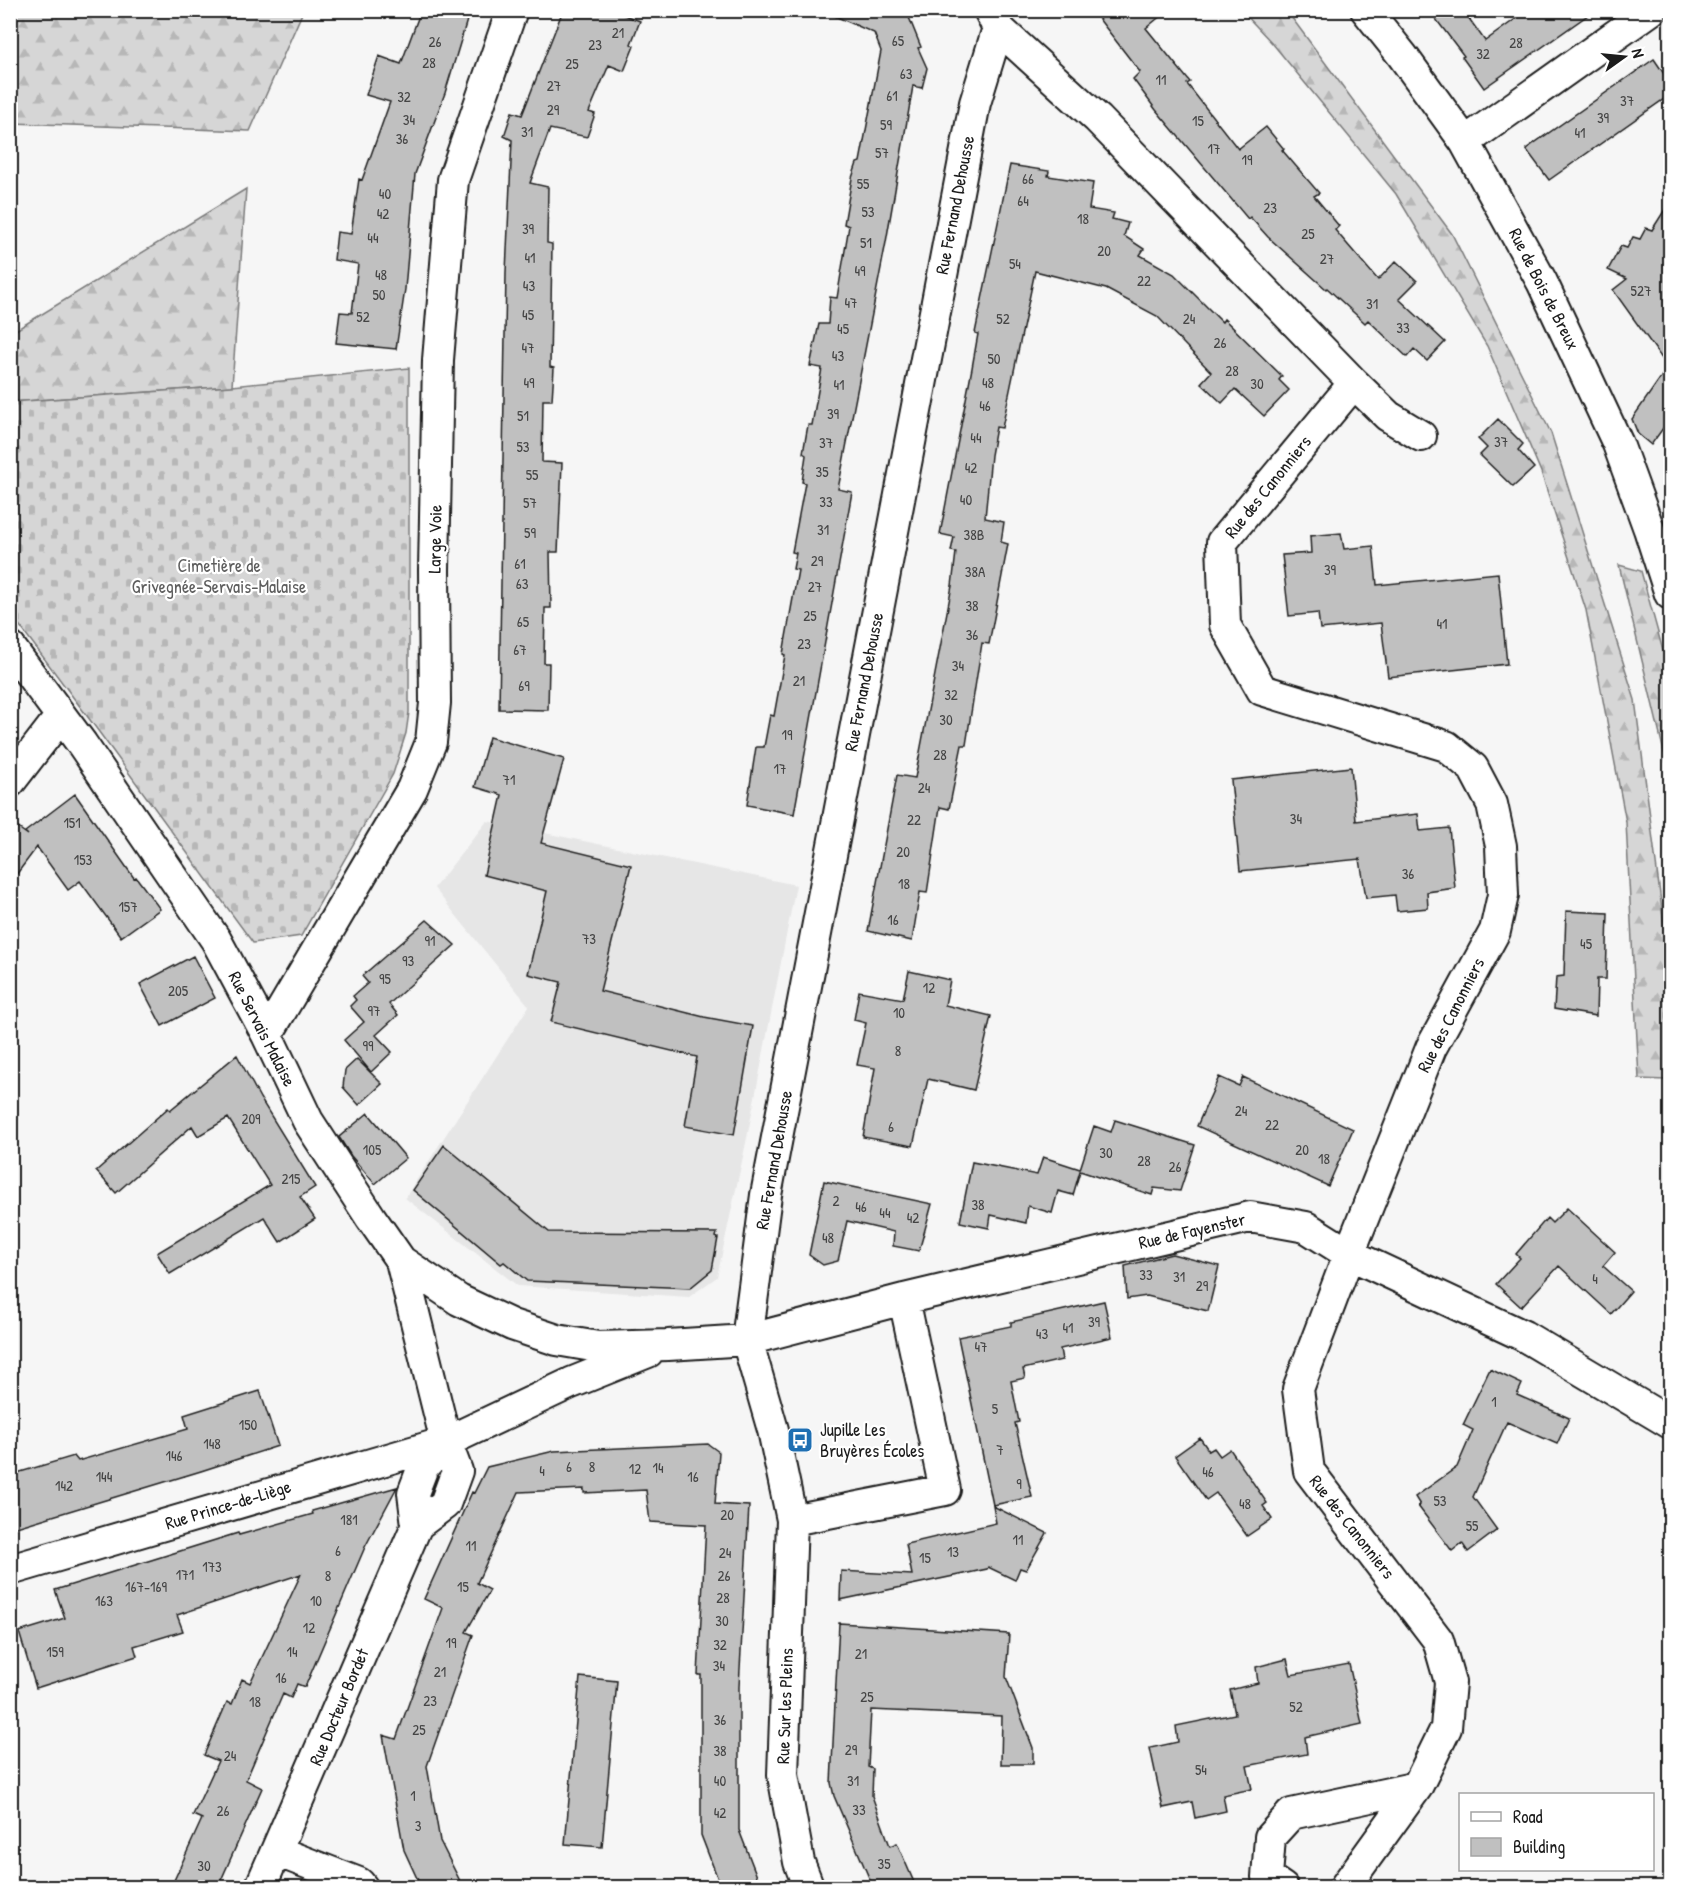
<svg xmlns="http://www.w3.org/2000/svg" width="1681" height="1898" viewBox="0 0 1681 1898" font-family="'Patrick Hand',sans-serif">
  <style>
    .built { fill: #e6e6e6 }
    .forest { fill: url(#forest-firs); stroke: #797979; stroke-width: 1.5 }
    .cemetery { fill: url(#cemetery-stones); stroke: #797979; stroke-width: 1.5 }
    .building { fill: #c0c0c0; stroke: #1c1c1c; stroke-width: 1.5 }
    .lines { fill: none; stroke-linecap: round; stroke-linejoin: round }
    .street-casing { stroke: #1c1c1c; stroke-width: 34 }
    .street { stroke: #fff; stroke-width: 30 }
    .labels { text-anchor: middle; stroke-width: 4.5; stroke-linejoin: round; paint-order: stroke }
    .number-label { font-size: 15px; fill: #454545 }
    .street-label { font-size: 18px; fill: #1c1c1c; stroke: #fff }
    .park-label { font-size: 18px; fill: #5d5d5d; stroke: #fff }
    .poi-label { font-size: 18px; fill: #1c1c1c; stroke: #fff; text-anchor: start }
  </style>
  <defs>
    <pattern id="forest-firs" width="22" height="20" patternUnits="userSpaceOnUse" patternTransform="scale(1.5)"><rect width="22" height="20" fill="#d6d6d6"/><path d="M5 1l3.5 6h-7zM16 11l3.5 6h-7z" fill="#b7b7b7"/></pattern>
    <pattern id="cemetery-stones" width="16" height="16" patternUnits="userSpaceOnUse" patternTransform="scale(1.5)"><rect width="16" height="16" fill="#d6d6d6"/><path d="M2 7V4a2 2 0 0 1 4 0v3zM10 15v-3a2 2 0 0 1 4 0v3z" fill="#b7b7b7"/></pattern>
  </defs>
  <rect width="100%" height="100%" fill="#f6f6f6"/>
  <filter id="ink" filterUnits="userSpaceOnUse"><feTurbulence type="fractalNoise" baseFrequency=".0167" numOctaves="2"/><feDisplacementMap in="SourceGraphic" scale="12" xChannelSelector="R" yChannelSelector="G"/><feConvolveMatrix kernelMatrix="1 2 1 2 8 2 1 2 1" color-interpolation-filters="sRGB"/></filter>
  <g filter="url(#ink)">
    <path class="built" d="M487 821 796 885 747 1138 717 1277 689 1297 518 1286 405 1198 529 1006 434 888Z"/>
    <path class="forest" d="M11 10H303V11L250 131 11 123Z
      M1242 11H1285L1292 18 1452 234 1551 433 1635 700 1667 949 1666 1080 1639 1079 1626 822 1586 610 1541 472 1487 346 1396 194 1273 44Z
      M246 189 232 386 11 402V333Z
      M1619 565 1641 571 1670 676V777Z"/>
    <path class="cemetery" d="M409 368V712L406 733 393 774 301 936 253 943 99 732 11 614V402L232 386Z"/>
    <path class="building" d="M421 10H470L445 93 415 174 405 289 396 349 336 343 340 312 352 313 358 264 334 260 337 232 351 234 359 179 362 180 390 102 366 95 379 56 401 64Z
      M563 10H611L640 21 631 44 634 46 624 71 609 65 589 112 595 114 587 137 550 129 530 183 548 187 547 243 552 244 550 367 554 368 552 400H543L542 462 562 463 558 552H550L551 608H545L544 663H549L548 710 499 709 506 272 512 140 504 136 512 112 522 115Z
      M821 10H906L921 47 918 48 927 68 922 88 913 86 886 242 838 489 852 492 794 814 747 805 756 747H764L770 715 774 716 785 655 783 654 798 570 793 569 796 553 792 552 805 483 802 482 806 455 803 453 808 425H812L822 368 810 366 819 324H828L830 297 837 298 849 226 844 224 852 178 857 163 860 162 881 51 874 33Z
      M1092 10H1168L1146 28 1190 82 1187 84 1238 149 1266 127 1284 149 1282 150 1319 193 1314 196 1339 226 1335 230 1378 280 1396 261 1417 281 1399 299 1445 342 1427 361 1414 349 1407 357 1368 320 1365 323 1327 288 1326 289 1268 237 1250 217 1248 219 1156 110 1133 79 1140 72Z
      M1429 10H1463L1485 41 1528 10H1595L1484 88 1462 57 1464 56Z
      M1654 59 1671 84V94L1549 180 1526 149Z
      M1010 165 1049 171 1048 176 1093 183 1089 209 1114 213 1112 219 1128 223 1124 236 1144 249 1140 255 1174 274 1222 322 1224 319 1282 376 1279 380 1289 390 1264 416 1235 389 1222 403 1201 383 1211 372 1157 316 1106 289 1035 271 1002 428 996 427 991 455 985 518 1004 522 1001 542 1008 544 989 644 982 643 966 745H962L949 809 940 807 927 893 920 892 912 941 868 931 897 775 915 778 952 586 956 552 951 551 954 537 940 534 972 368 978 334 975 333Z
      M1671 200V417L1651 445 1638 434 1632 419 1668 367 1613 290 1627 279 1608 270 1621 246 1627 248 1633 237 1640 239 1646 228 1652 230Z
      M1498 419 1523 444 1518 450 1534 468 1513 487 1480 455 1487 448 1478 439Z
      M1341 533 1344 549 1373 546 1377 585 1498 573 1507 664 1388 677 1381 623 1320 629 1318 613 1289 616 1282 555 1311 553 1310 536Z
      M489 737 564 759 541 843 631 865 600 991 704 1017 753 1026 734 1135 685 1126 697 1057 551 1022 561 982 528 974 547 891 484 875 502 795 475 787Z
      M1351 767 1356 821 1418 814 1420 831 1449 828 1455 888 1427 892 1428 908 1397 911 1395 895 1366 898 1360 859 1240 871 1231 780Z
      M75 794 134 878 136 877 160 909 121 937 80 881 68 890 37 847 10 883V822L28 835 25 832Z
      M1566 911 1608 913 1606 979H1597L1596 1016 1554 1009 1556 977 1564 976Z
      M427 920 455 945 389 1004 398 1015 376 1035 392 1052 371 1072 344 1040 364 1022 350 1006 356 1000 353 996 368 983 362 976Z
      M193 956 215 998 162 1026 140 984Z
      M909 971 950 980 945 1005 991 1016 974 1090 928 1079 913 1146 863 1137 875 1068 857 1065 866 1023 854 1020 859 991 903 999Z
      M237 1055 260 1098 315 1187 300 1197 315 1219 280 1242 264 1217 170 1274 157 1253 270 1185 228 1118 198 1136 192 1126 116 1193 96 1171 168 1108 170 1110Z
      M357 1059 382 1084 359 1105 343 1087 345 1070Z
      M1219 1077 1239 1086 1243 1077 1353 1129 1328 1186 1197 1126Z
      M368 1113 406 1158 375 1184 351 1156 339 1137Z
      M1115 1120 1195 1145 1180 1191 1154 1188 1152 1195 1080 1171 1073 1195 1058 1191 1052 1213 1028 1206 1026 1223 991 1215 989 1228 960 1222 972 1162 1037 1175 1043 1157 1080 1169 1094 1126 1111 1132Z
      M444 1145 549 1232 717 1233 716 1237 718 1238 712 1270 690 1288 527 1281 504 1262 501 1264 413 1190Z
      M824 1181 932 1204 919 1251 893 1246 894 1232 847 1221 838 1261 823 1265 809 1255Z
      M1567 1208 1615 1252 1603 1266 1631 1291 1611 1314 1559 1266 1521 1307 1496 1284 1520 1258 1516 1254 1547 1218 1552 1223Z
      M1172 1254 1219 1266 1208 1311 1147 1296 1127 1299 1125 1266Z
      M1104 1301 1112 1337 1060 1349 1062 1360 1023 1369 1025 1378 1011 1381 1019 1422 1015 1423 1032 1497 993 1505 958 1337 1011 1326V1322Z
      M1490 1369 1522 1384 1517 1395 1569 1418 1557 1444 1507 1422 1473 1497 1497 1530 1468 1552 1462 1543 1452 1551 1418 1506 1420 1505 1415 1497 1457 1467 1473 1430 1463 1425Z
      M260 1391 278 1446 201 1471 10 1529V1475L74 1456 78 1461 188 1429 184 1415Z
      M1200 1438 1209 1451 1214 1448 1220 1456 1230 1449 1267 1503 1263 1506 1272 1519 1247 1536 1216 1493 1206 1500 1175 1456Z
      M708 1444 719 1452 715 1504 749 1506 739 1687V1830L761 1887H721L701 1835V1675H698L706 1525 650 1522 646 1490 584 1493V1489L519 1492 477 1583 490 1590 466 1632 473 1635 427 1766 440 1841 463 1887H421L404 1850 383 1735 396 1739 443 1608 424 1599 472 1492 474 1493 487 1467 554 1451Z
      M397 1487 365 1547 305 1687 297 1684 291 1698 283 1694 246 1780 262 1788 218 1887H171L202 1819 193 1815 218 1761 204 1755 227 1702 232 1704 242 1679 250 1683 301 1574 177 1615 183 1631 134 1646 137 1656 36 1688 19 1632 65 1618 55 1590 238 1533 239 1535 313 1514 312 1511Z
      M993 1506 1047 1533 1026 1570 1020 1568 1015 1580 988 1567 987 1569 840 1600 841 1571 912 1575 906 1544 996 1523Z
      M839 1623 1009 1634 1006 1677 1033 1748V1764H1001L1002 1716 871 1710 868 1767 873 1769 872 1796 890 1846 897 1843 916 1887H873L834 1796 831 1783Z
      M1287 1659 1291 1675 1349 1664 1362 1724 1305 1737 1307 1754 1247 1766 1252 1789 1223 1795 1226 1811 1195 1818 1192 1802 1163 1808 1150 1748 1178 1742 1176 1726 1235 1714 1230 1690 1258 1683 1256 1667Z
      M580 1677 617 1681 602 1847 565 1844Z"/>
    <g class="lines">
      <g class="street-casing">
        <path id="street" d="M989 10 998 28 1098 119 1354 383 1222 542 1225 625 1262 690 1446 746 1473 768 1492 804 1501 846 1503 895 1495 931 1431 1048 1349 1254 1298 1389 1309 1471 1438 1640 1450 1682 1446 1728 1417 1787 1344 1888
          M1366 10 1402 55 1465 142 1542 282 1618 444 1649 529 1670 594
          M1465 142 1651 10
          M1354 383 1388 416 1421 436
          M10 647 82 744 216 940 267 1035 308 1121 371 1218 401 1261 446 1442 457 1471 445 1504 417 1525 260 1888
          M10 782 61 716
          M267 1035 412 789 431 742 435 703 434 570 438 360 453 180 512 10
          M401 1261 459 1300 512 1325 557 1340 598 1347 668 1345 747 1340 904 1299 1250 1217 1306 1227 1349 1254 1524 1336 1670 1423
          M792 1520 945 1490 904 1299
          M417 1525 413 1493 423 1467 446 1442
          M10 1570 446 1442 571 1383 648 1352
          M276 1851 359 1883 363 1888
          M809 1888 799 1862 783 1775 792 1520 773 1430 747 1340 766 1195 975 103 998 28
          M1283 1888 1267 1877 1270 1837 1291 1814 1417 1787"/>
      </g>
      <use href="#street" class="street"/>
    </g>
  </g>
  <defs>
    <g id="bus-square" transform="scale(1.35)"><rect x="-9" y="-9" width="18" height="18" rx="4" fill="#1f6fb2" stroke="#fff"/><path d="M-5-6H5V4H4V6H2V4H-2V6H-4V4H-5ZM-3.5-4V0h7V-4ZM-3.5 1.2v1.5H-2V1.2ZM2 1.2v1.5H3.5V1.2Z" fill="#fff"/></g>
  </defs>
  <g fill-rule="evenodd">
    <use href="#bus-square" x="800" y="1440"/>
  </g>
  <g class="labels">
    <g class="number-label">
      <text x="618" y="38">21</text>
      <text x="898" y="46">65</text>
      <text x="435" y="47">26</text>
      <text x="1516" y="48">28</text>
      <text x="595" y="50">23</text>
      <text x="1483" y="59">32</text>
      <text x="429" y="68">28</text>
      <text x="572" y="69">25</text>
      <text x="906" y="79">63</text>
      <text x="1161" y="85">11</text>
      <text x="554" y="91">27</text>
      <text x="892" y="101">61</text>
      <text x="404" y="102">32</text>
      <text x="1627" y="106">37</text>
      <text x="553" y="115">29</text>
      <text x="1603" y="123">39</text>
      <text x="409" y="125">34</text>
      <text x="1198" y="126">15</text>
      <text x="886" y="130">59</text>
      <text x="527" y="137">31</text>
      <text x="1580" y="138">41</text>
      <text x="402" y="144">36</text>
      <text x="1214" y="154">17</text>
      <text x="882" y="158">57</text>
      <text x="1247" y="165">19</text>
      <text x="1028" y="184">66</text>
      <text x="863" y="189">55</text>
      <text x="385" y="199">40</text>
      <text x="1023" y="206">64</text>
      <text x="1270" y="213">23</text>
      <text x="868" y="217">53</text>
      <text x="383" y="219">42</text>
      <text x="1083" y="224">18</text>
      <text x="528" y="234">39</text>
      <text x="1308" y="239">25</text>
      <text x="373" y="243">44</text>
      <text x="866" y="248">51</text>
      <text x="1104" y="256">20</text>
      <text x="530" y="263">41</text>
      <text x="1327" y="264">27</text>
      <text x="1015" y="269">54</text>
      <text x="860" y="276">49</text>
      <text x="381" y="280">48</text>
      <text x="1144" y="286">22</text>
      <text x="529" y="291">43</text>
      <text x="1641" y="296">527</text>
      <text x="379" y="300">50</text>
      <text x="851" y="308">47</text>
      <text x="1372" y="309">31</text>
      <text x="528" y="320">45</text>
      <text x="363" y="322">52</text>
      <text x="1003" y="324">52</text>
      <text x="1189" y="324">24</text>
      <text x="1403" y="333">33</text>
      <text x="843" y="334">45</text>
      <text x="1220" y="348">26</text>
      <text x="528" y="353">47</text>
      <text x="838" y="361">43</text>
      <text x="994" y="364">50</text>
      <text x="1232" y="376">28</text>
      <text x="529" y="388">49</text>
      <text x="988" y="388">48</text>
      <text x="1257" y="389">30</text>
      <text x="839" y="390">41</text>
      <text x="985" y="411">46</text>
      <text x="833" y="419">39</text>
      <text x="523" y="421">51</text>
      <text x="976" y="443">44</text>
      <text x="1501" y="447">37</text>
      <text x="826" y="448">37</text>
      <text x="523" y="452">53</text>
      <text x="971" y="473">42</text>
      <text x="822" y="477">35</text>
      <text x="532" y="480">55</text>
      <text x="966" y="505">40</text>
      <text x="826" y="507">33</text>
      <text x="530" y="508">57</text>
      <text x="823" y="535">31</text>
      <text x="530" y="538">59</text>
      <text x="974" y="540">38B</text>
      <text x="817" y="566">29</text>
      <text x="520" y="569">61</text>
      <text x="1330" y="575">39</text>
      <text x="975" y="577">38A</text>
      <text x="522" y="589">63</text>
      <text x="815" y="592">27</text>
      <text x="972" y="611">38</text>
      <text x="810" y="621">25</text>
      <text x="523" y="627">65</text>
      <text x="1442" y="629">41</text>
      <text x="972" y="640">36</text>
      <text x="804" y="649">23</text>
      <text x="520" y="655">67</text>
      <text x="958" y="671">34</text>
      <text x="799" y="686">21</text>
      <text x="524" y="691">69</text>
      <text x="951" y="700">32</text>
      <text x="946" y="725">30</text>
      <text x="787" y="740">19</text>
      <text x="940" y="760">28</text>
      <text x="780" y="774">17</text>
      <text x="509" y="785">71</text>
      <text x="924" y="793">24</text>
      <text x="1296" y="824">34</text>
      <text x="914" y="825">22</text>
      <text x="72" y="828">151</text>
      <text x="903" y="857">20</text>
      <text x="83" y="865">153</text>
      <text x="1408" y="879">36</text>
      <text x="904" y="889">18</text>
      <text x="128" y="912">157</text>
      <text x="893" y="925">16</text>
      <text x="589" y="944">73</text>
      <text x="430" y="946">91</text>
      <text x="1586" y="949">45</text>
      <text x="408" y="966">93</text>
      <text x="385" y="984">95</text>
      <text x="929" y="993">12</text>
      <text x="178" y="996">205</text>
      <text x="374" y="1016">97</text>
      <text x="899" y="1018">10</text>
      <text x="368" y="1051">99</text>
      <text x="898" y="1056">8</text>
      <text x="1241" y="1116">24</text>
      <text x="251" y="1124">209</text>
      <text x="1272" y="1130">22</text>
      <text x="891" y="1132">6</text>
      <text x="372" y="1155">105</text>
      <text x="1302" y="1155">20</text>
      <text x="1106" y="1158">30</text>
      <text x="1324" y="1164">18</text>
      <text x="1144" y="1166">28</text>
      <text x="1175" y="1172">26</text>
      <text x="291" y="1184">215</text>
      <text x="836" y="1206">2</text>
      <text x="978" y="1210">38</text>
      <text x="861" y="1212">46</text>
      <text x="885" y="1218">44</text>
      <text x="913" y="1223">42</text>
      <text x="828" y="1243">48</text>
      <text x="1146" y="1280">33</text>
      <text x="1179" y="1282">31</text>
      <text x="1595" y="1284">4</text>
      <text x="1202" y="1291">29</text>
      <text x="1094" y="1327">39</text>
      <text x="1068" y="1333">41</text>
      <text x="1042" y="1339">43</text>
      <text x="981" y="1352">47</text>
      <text x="1494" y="1407">1</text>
      <text x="995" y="1414">5</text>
      <text x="248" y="1430">150</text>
      <text x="212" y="1449">148</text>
      <text x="1000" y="1455">7</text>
      <text x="174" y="1461">146</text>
      <text x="569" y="1472">6</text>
      <text x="592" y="1472">8</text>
      <text x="658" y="1473">14</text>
      <text x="635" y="1474">12</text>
      <text x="542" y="1476">4</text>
      <text x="1208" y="1477">46</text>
      <text x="104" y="1482">144</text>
      <text x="693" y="1482">16</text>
      <text x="1019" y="1489">9</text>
      <text x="64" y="1491">142</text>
      <text x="1440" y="1506">53</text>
      <text x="1245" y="1509">48</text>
      <text x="727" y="1520">20</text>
      <text x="349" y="1525">181</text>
      <text x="1472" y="1531">55</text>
      <text x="1018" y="1545">11</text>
      <text x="471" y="1551">11</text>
      <text x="338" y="1556">6</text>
      <text x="953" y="1557">13</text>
      <text x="725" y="1558">24</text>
      <text x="925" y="1563">15</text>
      <text x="212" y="1572">173</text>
      <text x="185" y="1580">171</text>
      <text x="328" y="1581">8</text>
      <text x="724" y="1581">26</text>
      <text x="146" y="1592">167-169</text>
      <text x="463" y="1592">15</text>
      <text x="723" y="1603">28</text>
      <text x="104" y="1606">163</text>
      <text x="316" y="1606">10</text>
      <text x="722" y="1626">30</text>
      <text x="309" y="1633">12</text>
      <text x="451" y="1648">19</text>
      <text x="720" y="1650">32</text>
      <text x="55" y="1657">159</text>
      <text x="292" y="1657">14</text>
      <text x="861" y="1659">21</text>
      <text x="719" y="1671">34</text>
      <text x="440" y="1677">21</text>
      <text x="281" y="1683">16</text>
      <text x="867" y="1702">25</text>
      <text x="430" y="1706">23</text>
      <text x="255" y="1707">18</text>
      <text x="1296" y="1712">52</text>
      <text x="720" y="1725">36</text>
      <text x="419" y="1735">25</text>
      <text x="851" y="1755">29</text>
      <text x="720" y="1756">38</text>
      <text x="230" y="1761">24</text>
      <text x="1201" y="1775">54</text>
      <text x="720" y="1786">40</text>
      <text x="853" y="1786">31</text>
      <text x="413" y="1801">1</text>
      <text x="859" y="1815">33</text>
      <text x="223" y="1816">26</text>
      <text x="720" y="1818">42</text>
      <text x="418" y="1831">3</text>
      <text x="884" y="1869">35</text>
      <text x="204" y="1871">30</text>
    </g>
    <g class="street-label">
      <text transform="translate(955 205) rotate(-79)" y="6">Rue Fernand Dehousse</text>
      <text transform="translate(1544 289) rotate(63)" y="6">Rue de Bois de Breux</text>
      <text transform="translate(1268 487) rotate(-51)" y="6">Rue des Canonniers</text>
      <text transform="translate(435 539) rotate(-89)" y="6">Large Voie</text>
      <text transform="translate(864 682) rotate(-79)" y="6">Rue Fernand Dehousse</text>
      <text transform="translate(1451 1015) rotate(-63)" y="6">Rue des Canonniers</text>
      <text transform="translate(262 1029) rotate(63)" y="6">Rue Servais Malaise</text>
      <text transform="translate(774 1160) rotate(-80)" y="6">Rue Fernand Dehousse</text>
      <text transform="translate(1192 1231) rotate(-13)" y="6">Rue de Fayenster</text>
      <text transform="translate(228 1505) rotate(-17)" y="6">Rue Prince-de-Liège</text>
      <text transform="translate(1352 1527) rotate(52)" y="6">Rue des Canonniers</text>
      <text transform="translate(785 1706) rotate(-88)" y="6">Rue Sur les Pleins</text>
      <text transform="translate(339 1707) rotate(-67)" y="6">Rue Docteur Bordet</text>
    </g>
    <g class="park-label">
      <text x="219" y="572">Cimetière de<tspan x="219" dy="21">Grivegnée-Servais-Malaise</tspan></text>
    </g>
    <g class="poi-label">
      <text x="820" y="1436">Jupille Les<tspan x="820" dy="21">Bruyères Écoles</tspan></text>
    </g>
  </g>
  <rect width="1681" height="1898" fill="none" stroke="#fff" stroke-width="36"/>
  <rect x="18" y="18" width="1645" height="1862" fill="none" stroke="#1c1c1c" stroke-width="2" filter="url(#ink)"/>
  <rect x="1459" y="1793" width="195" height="78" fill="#ffffff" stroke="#a4a4a4" stroke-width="1.5"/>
  <rect x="1471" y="1812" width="30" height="9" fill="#ffffff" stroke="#a4a4a4" stroke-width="1.5"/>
  <text x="1513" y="1823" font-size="18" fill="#1c1c1c">Road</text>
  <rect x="1471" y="1838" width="30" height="18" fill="#c0c0c0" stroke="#a4a4a4" stroke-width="1.5"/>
  <text x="1513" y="1853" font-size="18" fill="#1c1c1c">Building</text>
  <g transform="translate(1624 57) rotate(75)" stroke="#ffffff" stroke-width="4.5" paint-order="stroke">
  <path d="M0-4.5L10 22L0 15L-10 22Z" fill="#1c1c1c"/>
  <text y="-9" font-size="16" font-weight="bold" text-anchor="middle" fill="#1c1c1c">N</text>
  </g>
</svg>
